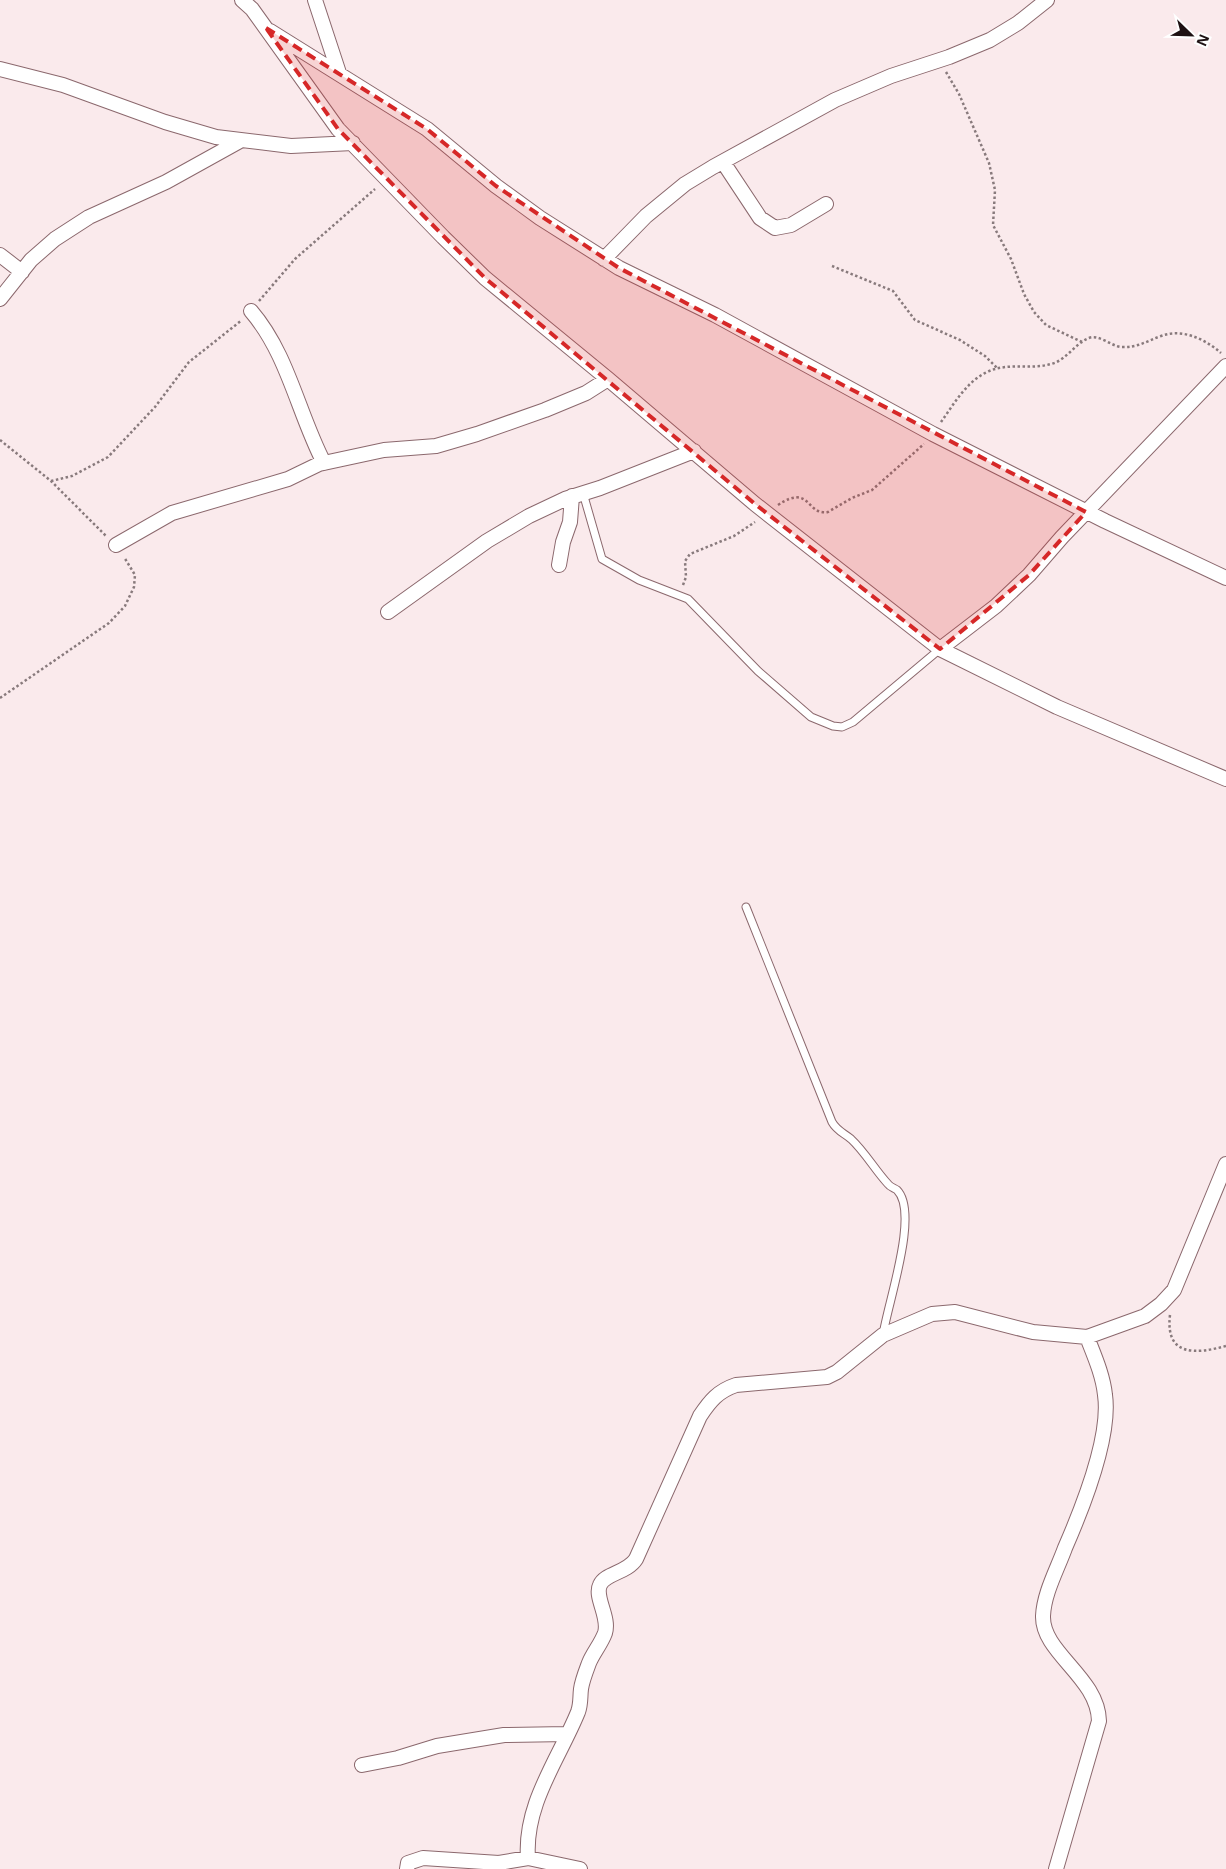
<svg xmlns="http://www.w3.org/2000/svg" width="1226" height="1869" viewBox="0 0 1226 1869" font-family="'Noto Sans',sans-serif">
  <style>
    .lines { fill: none; stroke-linecap: round; stroke-linejoin: round }
    .service-casing { stroke: #8b686d; stroke-width: 9 }
    .minor-casing { stroke: #8b686d; stroke-width: 16 }
    .path { stroke: #887a7c; stroke-width: 2.5; stroke-dasharray: 2.5 2.5; stroke-linecap: butt }
    .service { stroke: #fff; stroke-width: 7 }
    .minor { stroke: #fff; stroke-width: 14 }
    .marked { fill: #d62828; fill-opacity: 0.2; stroke: #d62828; stroke-width: 4; stroke-dasharray: 10 6; stroke-linejoin: round }
  </style>
  <rect width="100%" height="100%" fill="#faeaec"/>
  <g class="lines">
    <g class="service-casing">
      <path id="service" d="M583 493 602 559 639 580 688 599 758 671 811 717 833 726 842 727 853 722 940 649
        M746 907 832 1122C837 1131 844 1133 851 1139 865 1152 875 1170 888 1184 890 1187 894 1188 897 1190 920 1213 887 1305 883 1335"/>
    </g>
    <g class="minor-casing">
      <path id="minor" d="M242 0 252 9 338 129 443 237 485 278 608 379 755 504 940 649 1057 707 1226 779
        M315 0 339 73
        M270 31 427 129 496 186 540 218 619 268 715 315 933 434 1105 521 1226 578
        M0 69 63 85 165 122 216 137 291 146 353 143
        M723 162 760 218 775 228 791 225 826 204
        M0 255 22 272
        M604 259 646 216 685 184 713 167 835 100 891 76 949 57 990 40 1018 23 1047 0
        M0 299 31 260 55 239 89 217 166 182 240 141
        M251 311C288 354 298 413 324 463
        M116 545 172 513 288 479 319 464 384 450 436 446 477 434 545 410 586 393 608 379
        M559 565 563 542 570 522 572 496
        M388 612 487 541 529 516 565 499 600 488 694 451
        M940 649 996 606 1029 575 1062 537 1226 366
        M362 1765 398 1758 437 1746 504 1735 567 1734
        M528 1858C524 1804 559 1759 578 1712 581 1704 580 1697 581 1689 582 1681 586 1671 589 1663 593 1653 601 1644 605 1633 610 1617 594 1597 600 1585 605 1573 627 1573 636 1559L700 1416C710 1401 718 1391 736 1385L827 1377 837 1372 883 1335 932 1314 955 1312 1033 1332 1087 1337 1145 1316 1161 1304 1174 1290 1226 1164
        M407 1869 408 1863 423 1858 499 1863 528 1858 580 1869
        M1056 1869 1099 1721C1098 1677 1042 1653 1043 1616 1044 1593 1057 1570 1065 1548 1082 1509 1111 1437 1105 1395 1103 1375 1094 1355 1087 1337"/>
    </g>
    <path class="path" d="M946 72 959 94 989 163 995 190 993 225 1011 259 1024 294 1034 312 1046 325 1082 342
      M832 266 893 291 915 320 960 340 985 356 997 368
      M259 301 295 259 375 189
      M941 422C954 404 966 382 987 372 1008 362 1030 370 1051 364 1067 360 1074 344 1089 338 1099 334 1111 346 1121 347 1137 348 1147 341 1161 336 1182 328 1205 339 1221 353
      M0 440 51 481 106 536
      M51 481 72 476 108 457 155 407 189 362 242 320
      M778 505C811 483 806 516 828 512L852 498 872 490 924 444
      M683 585 686 577 685 561 690 554 734 536 755 522
      M0 698 109 623 125 606 134 587 135 575 124 557
      M1170 1315C1165 1357 1196 1354 1226 1346"/>
    <use href="#service" class="service"/>
    <use href="#minor" class="minor"/>
  </g>
  <path class="marked" d="M266 28 427 129 496 186 619 268 1086 512 1029 575 940 649 755 504 485 278 338 129Z"/>
  <g transform="translate(1191 35) rotate(113)" stroke="#ffffff" stroke-width="4" paint-order="stroke">
  <path d="M0-4L9 19L0 12L-9 19Z" fill="#1e1113"/>
  <text y="-8" font-size="14" font-weight="bold" text-anchor="middle" fill="#1e1113">N</text>
  </g>
</svg>
